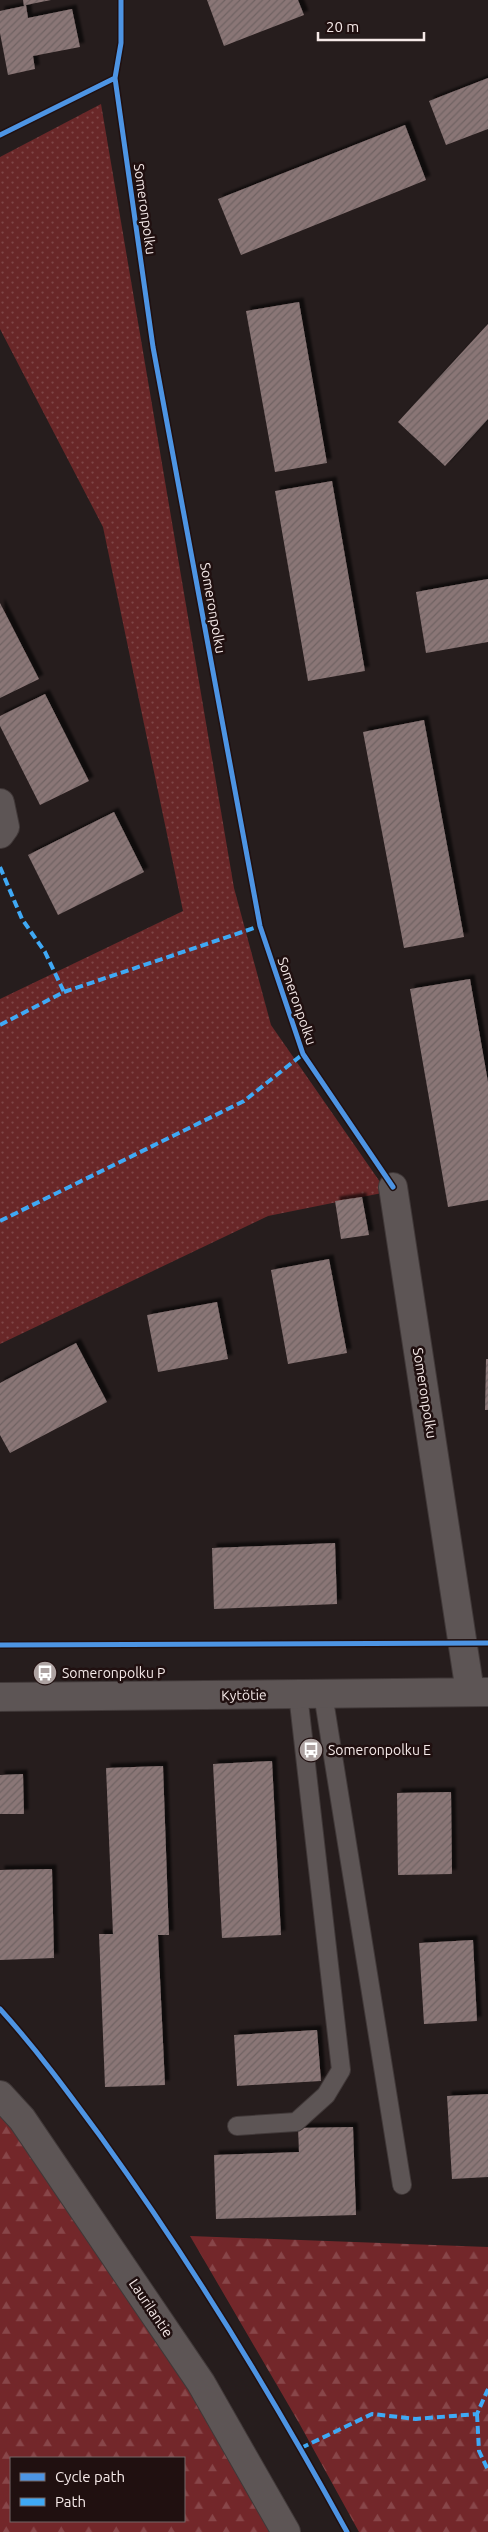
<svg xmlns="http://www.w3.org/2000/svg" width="488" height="2532" viewBox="0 0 488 2532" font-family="Ubuntu,sans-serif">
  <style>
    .grass { fill: url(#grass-dots) }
    .forest { fill: url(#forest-firs); fill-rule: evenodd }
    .building { fill: url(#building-hatch); filter: url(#shadow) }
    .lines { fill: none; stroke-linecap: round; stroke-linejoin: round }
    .service-casing { stroke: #413939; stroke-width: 20 }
    .minor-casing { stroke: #413939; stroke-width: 30 }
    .tertiary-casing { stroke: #413939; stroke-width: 30 }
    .service { stroke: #5d5555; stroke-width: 18 }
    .minor { stroke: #5d5555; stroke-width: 28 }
    .tertiary { stroke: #5d5555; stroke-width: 28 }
    .quiet { stroke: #3fa9f5; stroke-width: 4; stroke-dasharray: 8 4; stroke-linecap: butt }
    .cycleway-casing { stroke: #201010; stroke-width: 8 }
    .cycleway { stroke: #4d94e3; stroke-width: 5 }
    .labels { text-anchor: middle; stroke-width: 5; stroke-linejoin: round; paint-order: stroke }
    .street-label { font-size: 14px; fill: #f5e9e8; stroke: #201010 }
    .poi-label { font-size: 14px; fill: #f5e9e8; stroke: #201010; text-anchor: start }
  </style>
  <defs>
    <pattern id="grass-dots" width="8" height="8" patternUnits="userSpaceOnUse" patternTransform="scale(1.25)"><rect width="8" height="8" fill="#692728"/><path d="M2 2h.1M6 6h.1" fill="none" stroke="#7f4647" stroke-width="1.8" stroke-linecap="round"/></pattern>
    <pattern id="forest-firs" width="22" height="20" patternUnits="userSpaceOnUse" patternTransform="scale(1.25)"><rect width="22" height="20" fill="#73272a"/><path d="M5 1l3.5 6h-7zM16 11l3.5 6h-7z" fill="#884649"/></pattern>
    <pattern id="building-hatch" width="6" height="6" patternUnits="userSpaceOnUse" patternTransform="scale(1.25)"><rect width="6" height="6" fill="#8a7676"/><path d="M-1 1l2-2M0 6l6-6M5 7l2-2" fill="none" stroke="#706363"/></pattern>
    <filter id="shadow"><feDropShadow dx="4.5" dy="-4.5" stdDeviation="1" flood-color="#0009"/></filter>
  </defs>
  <rect width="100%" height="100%" fill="#261d1d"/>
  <path class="grass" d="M101 104 234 888 271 1025 387 1192 268 1216 0 1344V999L183 911 103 527 0 329V157Z"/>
  <path class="forest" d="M0 2095 286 2532H0ZM11 2458H184V2521H11Z
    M190 2236 488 2247V2532H359L299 2423Z"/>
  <path class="building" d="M23 0H51L26 5 28 18 72 9 80 47 33 56 35 69 8 75 0 33V11L24 6Z
    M207 0H298L304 15 224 46Z
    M488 78V129L446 145 429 101Z
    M405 125 426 180 241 255 218 199Z
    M299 302 327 463 275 472 246 311Z
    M488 324V419L445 466 398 422Z
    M332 481 365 671 308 681 275 491Z
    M488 579V642L426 653 416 592Z
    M0 603 39 679 0 698Z
    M45 694 89 781 40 805 0 726V716Z
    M424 720 464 937 404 948 363 732Z
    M114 812 144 872 58 915 28 855Z
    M470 979 488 1082V1200L448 1207 410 989Z
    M362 1197 369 1235 341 1239 335 1201Z
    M329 1259 347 1353 288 1364 271 1270Z
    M217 1302 228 1359 158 1372 147 1315Z
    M76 1343 107 1402 10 1453 0 1435V1383Z
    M486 1359H488V1410H485Z
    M335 1543 337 1604 214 1609 212 1548Z
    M272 1761 281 1935 222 1938 213 1764Z
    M163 1766 169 1935H158L165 2085 105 2087 99 1934H113L106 1768Z
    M23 1774 24 1814H0V1775Z
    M451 1792 452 1874 398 1875 397 1793Z
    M52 1869 54 1958 0 1960V1870Z
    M473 1940 477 2021 424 2024 419 1943Z
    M317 2030 321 2081 237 2086 234 2035Z
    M488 2094V2177L452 2179 447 2096Z
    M353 2127 356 2215 216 2219 214 2155 299 2152 298 2128Z"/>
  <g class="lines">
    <g class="service-casing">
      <path id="service" d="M323 1694 402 2185
        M237 2126 296 2122 326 2095 341 2070 298 1694"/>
    </g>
    <g class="minor-casing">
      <path id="minor" d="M0 803 5 827 0 834
        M393 1187 470 1692
        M0 1697 488 1692"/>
    </g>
    <g class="tertiary-casing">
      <path id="tertiary" d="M0 2095 22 2119 201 2383 286 2532"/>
    </g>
    <use href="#service" class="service"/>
    <use href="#minor" class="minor"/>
    <use href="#tertiary" class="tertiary"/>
    <path class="quiet" d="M0 867 22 919 45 952 64 992
      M0 1025 64 992 260 926
      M0 1221 244 1101 303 1054
      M477 2414 479 2451 488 2470
      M301 2448 372 2414 416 2419 477 2414 488 2389"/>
    <g class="cycleway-casing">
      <path id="cycleway" d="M121 0V43L115 78 153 347 260 926 303 1054 393 1187
        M0 135 115 78
        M0 1645 488 1643
        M0 2009C38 2051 70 2095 103 2140 193 2265 273 2397 347 2532"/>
    </g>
    <use href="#cycleway" class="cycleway"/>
  </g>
  <defs>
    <g id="bus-disc" transform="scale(1.25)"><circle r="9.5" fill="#ada2a1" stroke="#201010"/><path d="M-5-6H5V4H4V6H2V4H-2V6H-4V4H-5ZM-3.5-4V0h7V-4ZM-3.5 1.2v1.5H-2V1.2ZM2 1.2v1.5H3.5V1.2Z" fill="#fff"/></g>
  </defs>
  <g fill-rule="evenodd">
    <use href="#bus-disc" x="45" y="1673"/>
    <use href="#bus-disc" x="311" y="1750"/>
  </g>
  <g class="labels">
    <g class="street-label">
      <text transform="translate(145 209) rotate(82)" y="5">Someronpolku</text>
      <text transform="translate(213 608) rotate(80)" y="5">Someronpolku</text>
      <text transform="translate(297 1001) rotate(71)" y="5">Someronpolku</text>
      <text transform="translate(425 1393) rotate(81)" y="5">Someronpolku</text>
      <text transform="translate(244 1695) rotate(-1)" y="5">Kytötie</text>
      <text transform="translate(151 2308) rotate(56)" y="5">Laurilantie</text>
    </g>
    <g class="poi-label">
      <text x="62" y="1678">Someronpolku P</text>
      <text x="328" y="1755">Someronpolku E</text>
    </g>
  </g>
  <rect x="10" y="2457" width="175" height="65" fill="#201010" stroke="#756766"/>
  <rect x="20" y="2473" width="25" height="8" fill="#4d94e3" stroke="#756766"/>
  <text x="55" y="2482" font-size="15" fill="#f5e9e8">Cycle path</text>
  <rect x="20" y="2498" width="25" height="8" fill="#3fa9f5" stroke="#756766"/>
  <text x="55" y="2507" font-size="15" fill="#f5e9e8">Path</text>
  <path d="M318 32v8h106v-8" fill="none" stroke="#f5e9e8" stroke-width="2.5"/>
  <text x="326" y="32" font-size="15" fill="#f5e9e8" stroke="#201010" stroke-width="4" paint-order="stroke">20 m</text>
</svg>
